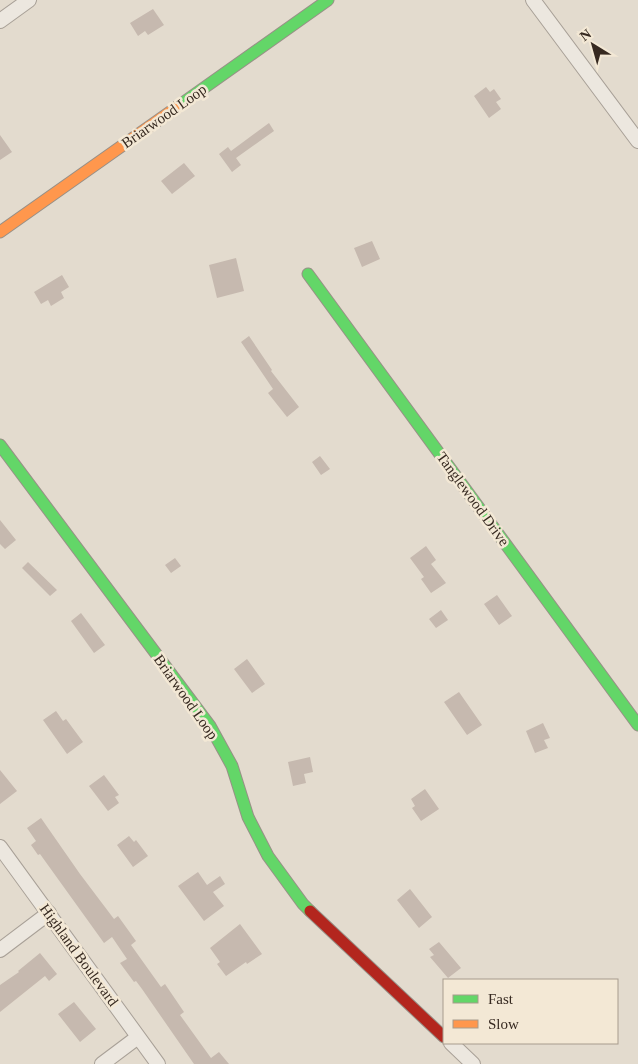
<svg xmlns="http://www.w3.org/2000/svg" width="638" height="1064" viewBox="0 0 638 1064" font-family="'Times New Roman',serif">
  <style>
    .building { fill: #c6b9af }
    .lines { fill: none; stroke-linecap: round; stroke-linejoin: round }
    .street-casing { stroke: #a8a097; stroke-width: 16 }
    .fast-casing { stroke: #989087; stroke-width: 13 }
    .slow-casing { stroke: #989087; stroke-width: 13 }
    .jam-casing { stroke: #989087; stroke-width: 13 }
    .street { stroke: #ece7df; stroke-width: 14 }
    .fast { stroke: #63d668; stroke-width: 11 }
    .slow { stroke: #ff974d; stroke-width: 11 }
    .jam { stroke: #b3261e; stroke-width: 11 }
    .labels { text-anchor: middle; stroke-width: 5; stroke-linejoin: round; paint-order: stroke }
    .street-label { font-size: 15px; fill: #362920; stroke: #f3e8d5 }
  </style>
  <rect width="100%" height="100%" fill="#e3dbce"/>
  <path class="building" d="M153 9 164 25 148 35 145 31 138 36 130 23Z
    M486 87 490 92 494 89 501 99 496 102 501 109 489 118 474 96Z
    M269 123 274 131 236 158 241 165 232 172 219 154 228 147 231 151Z
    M0 135 12 152 0 160Z
    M184 163 195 176 172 194 161 181Z
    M372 241 380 259 362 267 354 248Z
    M236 258 244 291 217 298 209 265Z
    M62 275 69 287 61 292 64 298 51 306 48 300 41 304 34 292Z
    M249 336 272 370 271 371 299 407 287 417 268 393 273 389 241 342Z
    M320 456 330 469 321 475 312 462Z
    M0 520 16 540 5 549 0 544Z
    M426 546 436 560 431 564 446 583 431 593 421 579 424 577 410 558Z
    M175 558 181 566 171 573 165 565Z
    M28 562 57 590 50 596 22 568Z
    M497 595 512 616 499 625 484 604Z
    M441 610 448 620 436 628 429 619Z
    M81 613 105 645 94 653 71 621Z
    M247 659 265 684 252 693 234 669Z
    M459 692 482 725 467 735 444 702Z
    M56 711 63 721 66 719 83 742 67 754 43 720Z
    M543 723 550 738 544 740 548 748 535 753 526 731Z
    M310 757 313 772 304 774 306 783 293 786 288 762Z
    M0 770 17 791 0 804Z
    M104 775 119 795 115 797 119 803 108 811 89 786Z
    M425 789 439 809 421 821 412 808 415 806 411 799Z
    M41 818 80 874 114 919 118 916 136 941 131 945 161 987 165 984 184 1012 180 1015 211 1058 219 1052 229 1064H194L142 989 136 981 134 982 120 963 127 959 112 937 104 943 40 854 38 855 31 845 36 841 27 828Z
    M129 836 134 842 136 840 148 856 133 867 117 845Z
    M198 872 207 885 220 876 225 884 213 892 224 906 204 921 178 886Z
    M410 889 432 917 419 928 397 900Z
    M240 924 262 954 247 964 246 962 226 976 217 964 220 962 210 948Z
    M439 942 461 968 448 978 430 957 434 955 429 949Z
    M40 953 57 974 49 981 45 976 0 1012V985L19 972 18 971Z
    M74 1002 96 1029 80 1042 58 1014Z"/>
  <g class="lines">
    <g class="street-casing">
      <path id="street" d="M533 0 638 141
        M0 21 29 0
        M0 847 158 1064
        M0 950 49 913
        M451 1043 473 1064
        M102 1064 138 1037"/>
    </g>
    <g class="fast-casing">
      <path id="fast" d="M177 107 328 0
        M308 274 638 725
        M0 445 210 726 232 766 248 817 268 856 303 904 310 911"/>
    </g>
    <g class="slow-casing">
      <path id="slow" d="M0 232 177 107"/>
    </g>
    <g class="jam-casing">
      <path id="jam" d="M310 911 444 1037"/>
    </g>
    <use href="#street" class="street"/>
    <use href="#fast" class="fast"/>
    <use href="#slow" class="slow"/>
    <use href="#jam" class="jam"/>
  </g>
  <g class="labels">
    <g class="street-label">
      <text transform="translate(164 116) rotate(-35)" y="5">Briarwood Loop</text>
      <text transform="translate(473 499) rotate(54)" y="5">Tanglewood Drive</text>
      <text transform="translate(186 697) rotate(55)" y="5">Briarwood Loop</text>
      <text transform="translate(79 955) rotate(54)" y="5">Highland Boulevard</text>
    </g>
  </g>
  <rect x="443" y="979" width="175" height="65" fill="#f3e8d5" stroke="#a79c8d"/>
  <rect x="453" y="995" width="25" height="8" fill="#63d668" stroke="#a79c8d"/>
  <text x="488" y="1004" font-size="15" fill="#362920">Fast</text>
  <rect x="453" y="1020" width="25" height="8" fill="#ff974d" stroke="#a79c8d"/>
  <text x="488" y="1029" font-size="15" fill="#362920">Slow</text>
  <g transform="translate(593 45) rotate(323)" stroke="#f3e8d5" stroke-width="4" paint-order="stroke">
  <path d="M0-4L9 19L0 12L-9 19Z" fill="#362920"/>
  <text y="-8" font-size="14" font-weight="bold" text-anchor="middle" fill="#362920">N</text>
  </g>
</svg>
